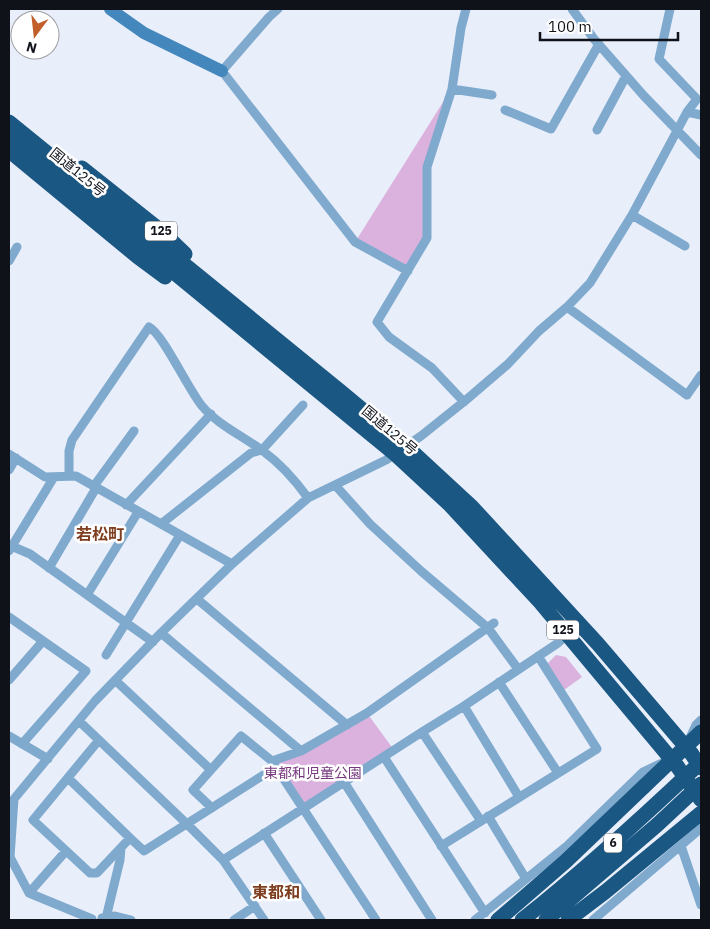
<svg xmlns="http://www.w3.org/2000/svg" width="710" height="929" viewBox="0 0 710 929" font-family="'IBM Plex Sans','Noto Sans JP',sans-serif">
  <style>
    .green { fill: #dbb2de }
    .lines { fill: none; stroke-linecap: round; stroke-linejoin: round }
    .street { stroke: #7faace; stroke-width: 9 }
    .secondary { stroke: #4387bc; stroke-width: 12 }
    .highway { stroke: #1a5782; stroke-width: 15 }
    .highway-bridge { stroke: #1a5782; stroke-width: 15 }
    .labels { text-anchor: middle; stroke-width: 5; stroke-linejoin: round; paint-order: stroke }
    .shield { fill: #fff; stroke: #57595e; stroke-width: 1 }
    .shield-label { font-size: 12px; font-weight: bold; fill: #0f1219 }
    .street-label { font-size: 14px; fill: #0f1219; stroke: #fff }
    .park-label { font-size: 14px; fill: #77397d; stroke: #fff }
    .quarter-label { font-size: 16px; font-weight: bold; fill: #7e3d1e; stroke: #fff }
  </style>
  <rect width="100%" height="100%" fill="#e9eefb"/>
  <path class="green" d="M450 91 424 167V238L407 268 357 239Z
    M556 655 566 657 582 677 564 690 547 664Z
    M367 713 394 750 303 808 272 761Z"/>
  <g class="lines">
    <path class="street" d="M278 9 269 17 222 71 355 242 408 271
      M572 9 594 39 644 96 701 155
      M670 9 659 59 697 99 687 112 701 115
      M452 89 492 95
      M505 110 551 129 599 44
      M597 130 626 76
      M632 215 685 246
      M9 261 17 247
      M567 307 590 283 632 215 687 112
      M464 402 432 368 389 337 377 322 427 238V167L452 89 461 28 466 9
      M9 454 45 477 76 476 232 564
      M9 470 16 458
      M69 476V451L72 440 149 327C163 334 188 389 202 406 218 425 243 436 263 451 281 464 295 480 308 498
      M335 485 370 524 421 571 488 628 518 669
      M94 486 134 431
      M126 505 211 414
      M161 524 251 453 262 450 303 405
      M9 545 30 554 153 642
      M9 551 54 477
      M49 568 96 488
      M87 595 138 512
      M197 599 347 725
      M9 617 86 671 22 744
      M161 633 301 751
      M106 655 180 535
      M9 680 43 641
      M115 680 211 770
      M499 682 558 773
      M464 706 519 797
      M79 721 187 824 223 860 264 920
      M422 732 481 821
      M9 736 48 759
      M690 738 696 725 701 720
      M99 740 33 820 90 873H97L130 838 144 851 276 767
      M384 757 485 913
      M68 778 130 838
      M344 782 432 920
      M212 808 193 790 241 736 272 761
      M488 816 526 879
      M264 833 321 920
      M441 846 597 749 538 656
      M681 846 701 905
      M223 860 422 732 464 706 558 643 580 623
      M29 893 66 851
      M102 918 115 916 131 920
      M106 918 120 860 121 848
      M92 920V919L29 893 10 857 14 799 95 701 161 633 232 564 308 498 386 460 421 436 466 400 508 364 539 331 567 307 687 395 701 375
      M234 920 255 906
      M376 920 272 761 301 751 367 713 494 623
      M475 920 567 846 643 772 664 762
      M593 920 700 829 701 826"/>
    <path class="secondary" d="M110 9 144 33 222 71"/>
    <path class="highway" d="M9 122 340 391 406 446 472 507 598 644 691 753
      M9 137 395 454 449 504 540 602 677 766
      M12 153 138 257 165 277
      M82 168 160 230 185 254
      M498 920 566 861 701 732
      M522 920C584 871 643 817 701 762
      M546 920 657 825 701 784
      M568 920 605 892 701 813"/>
    <path class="highway-bridge" d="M691 753 701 768
      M677 766 701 800"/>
  </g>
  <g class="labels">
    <g class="shield">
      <rect x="145" y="221.5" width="32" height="19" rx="4"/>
      <rect x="547" y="620.5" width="32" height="19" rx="4"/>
      <rect x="604" y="833.5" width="18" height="19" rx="4"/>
    </g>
    <g class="shield-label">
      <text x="161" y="235">125</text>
      <text x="563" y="634">125</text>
      <text x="613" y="847">6</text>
    </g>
    <g class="street-label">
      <text transform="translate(78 172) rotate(39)" y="5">国道125号</text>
      <text transform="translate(390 430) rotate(40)" y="5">国道125号</text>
    </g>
    <g class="park-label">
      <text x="313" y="778">東都和児童公園</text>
    </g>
    <g class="quarter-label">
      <text x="100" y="540">若松町</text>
      <text x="276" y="898">東都和</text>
    </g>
  </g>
  <rect width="710" height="929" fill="none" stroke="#0f1219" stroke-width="20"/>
  <g transform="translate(35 35) rotate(195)"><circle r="24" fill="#ffffff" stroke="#9fa0a3"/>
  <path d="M0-4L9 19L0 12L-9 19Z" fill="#c35e2d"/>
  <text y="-8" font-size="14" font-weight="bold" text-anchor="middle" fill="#0f1219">N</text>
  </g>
  <path d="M540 32v8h138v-8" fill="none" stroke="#0f1219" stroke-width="2.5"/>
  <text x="548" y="32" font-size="15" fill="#0f1219" stroke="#ffffff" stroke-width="4" paint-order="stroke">100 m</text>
</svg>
